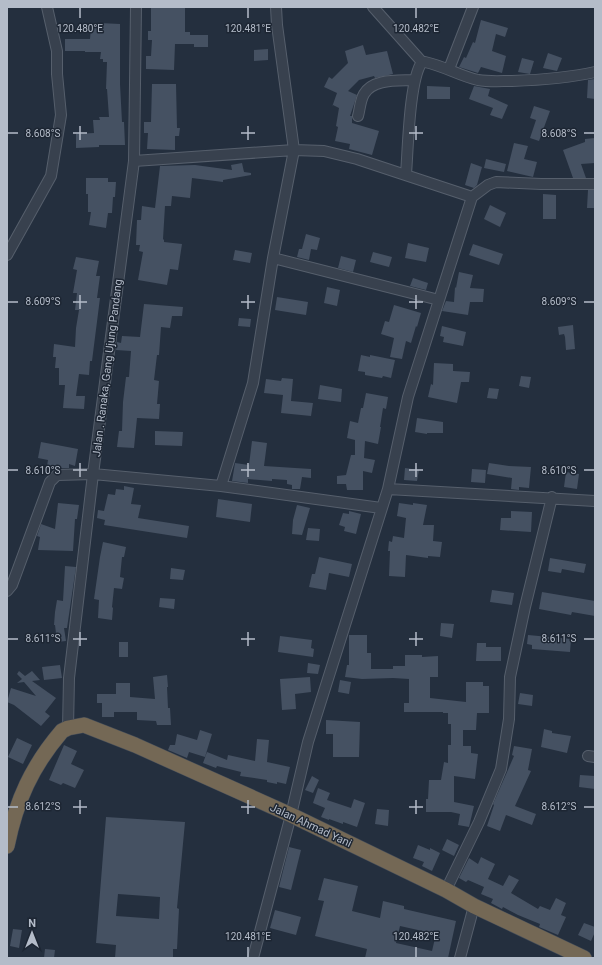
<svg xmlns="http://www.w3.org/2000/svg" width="602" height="965" viewBox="0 0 602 965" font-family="Roboto,sans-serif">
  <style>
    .building { fill: #455162; fill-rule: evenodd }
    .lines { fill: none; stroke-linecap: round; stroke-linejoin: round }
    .minor-casing { stroke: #565f6c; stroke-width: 12 }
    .highway-casing { stroke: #434c59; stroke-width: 16 }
    .minor { stroke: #38414e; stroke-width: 10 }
    .highway { stroke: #746855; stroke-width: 15 }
    .ticks { fill: none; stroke: #b4bcc9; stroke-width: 1.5 }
    .labels { text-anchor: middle; stroke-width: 3; stroke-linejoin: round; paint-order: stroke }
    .street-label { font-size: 11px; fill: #b4bcc9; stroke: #1d2633 }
    .ticks-label { font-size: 10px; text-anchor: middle; fill: #b4bcc9; stroke: #1d2633; stroke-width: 3; stroke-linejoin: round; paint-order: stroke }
  </style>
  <rect width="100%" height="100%" fill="#242f3e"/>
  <path class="building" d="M151 7H185V32H190V35H208V47H194V44H175L174 70 146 69V56H151L152 40H148V31H151Z
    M481 20 508 28 505 37 496 34 492 51 506 56 502 73 481 67 478 73 459 67 464 57 466 58 473 42 475 43Z
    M99 23 120 24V84L122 122H124L125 145H99V147L76 148V134L94 133 93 120H100L99 117H109L107 89H106L107 62H103V59H100L101 52H85V51H65V39H90L91 27 99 28Z
    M363 45 366 55 387 51 393 74 375 78 374 76 359 80 348 91 357 95 350 116H352V123L379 131 372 155 349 149 350 144 335 141 338 127 336 126 339 108 333 105 332 107 337 93 324 87 329 77 332 79 348 63 345 51Z
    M268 49V60L254 61V50Z
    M548 53 562 58 557 71 543 68Z
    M522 58 534 61 530 74 518 72Z
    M595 79V99L587 98 588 80Z
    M152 84H176L177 128H180L179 136H175V150L147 149 148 133H144V122H151Z
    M427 86 450 87V99H427Z
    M474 86 490 89 488 96 508 105 502 119 490 115 493 108 469 99Z
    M534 106 550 111 539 141 530 138 536 120 530 118Z
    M595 138V163L581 164 586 178H573L563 150 585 142V139Z
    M514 143 528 146 524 159 537 162 533 177 507 171Z
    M486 159 506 164 504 172 484 168Z
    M242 163 244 172 251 173V175L223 180V182L192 178 190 198 172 196 171 206H165L163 239 164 240V242L182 244 178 270 170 269 167 285 138 280 143 252 139 251 140 245H136L137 220H141L142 206 155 208 160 166 195 165 232 170 231 165Z
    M471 163 482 167 477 185 474 188 465 185Z
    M86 178H108V182H116L115 197H113L112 213H108L106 228 89 225 91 212H88V194H86Z
    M588 190H595V208H587Z
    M543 194 556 195V219H543Z
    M490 205 506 213 500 227 484 219Z
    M306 234 320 238 317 250 311 249 309 260 297 257 299 249H302Z
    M408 243 429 248 426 262 405 258Z
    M473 244 503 254 499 265 469 255Z
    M235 250 252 253 250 263 233 260Z
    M373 252 392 257 389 267 370 262Z
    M341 256 356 260 353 272 338 268Z
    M76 257 99 261 96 276H100L97 298H100L92 361H90L89 375 79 374 76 396H85L84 409 63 408 65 385H59V368H55L56 357H53L54 344 75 347 76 328 79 310H75L77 293H73L77 270 73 269Z
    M459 272 473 275 470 288 484 289 483 302H470L468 315 442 311 446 301 454 302 455 287 456 288Z
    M413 278 428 283 426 290 410 286Z
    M327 287 340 290 337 306 324 303Z
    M277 297 308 302 306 315 275 310Z
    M144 304 183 307 182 316H172L170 328 161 327 159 355H157L154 380 159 381 157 404H160L159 419 137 418 134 448 117 447 119 431H122L123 402 126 377H129L131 351 116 350 117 342 121 343 122 336 140 337Z
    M394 305 421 313 417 327 416 326 411 343 406 341 402 359 390 357 394 338 381 334 385 321 389 322Z
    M239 318 251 319 250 327 238 326Z
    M573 325 575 349 566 350 565 337 564 334 559 335 558 327Z
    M442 326 466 332 463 346 443 342 444 337 440 336Z
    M361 355 370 357V355L395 360 391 378 383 376 382 378 365 375V372L358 371Z
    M434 363 453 364V371L470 372 469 382H461L457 403 428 397 431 384 433 385Z
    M521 376 531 377 529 388 519 386Z
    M282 378 293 379 291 401 313 403 311 416 281 413 283 395 264 393 266 379 281 381Z
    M320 385 342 389 341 402 318 399Z
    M489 388 499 389 497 399 487 398Z
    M366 393 388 397 386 409 383 408 380 427H381L378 444 365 441 364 458 375 460 372 473 363 471V490H347L346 484H337V476L346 475 351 455H355V440L347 438 350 421 358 423 361 408H363Z
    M417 418 443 422V433H427V434L415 432Z
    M155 431 183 432 182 446 155 445Z
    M252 441 267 443 264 466 311 469V478L302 477 300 489H292V485L287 484V480L272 479V481L248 479V483L232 481 235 463 249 465Z
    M41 442 78 449 75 466 69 464V468H61L47 466 48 460 38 458Z
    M489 463 509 466 531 467 529 488 519 487V490L511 489 512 478 487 474Z
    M405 468 419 470 417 481 404 480Z
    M472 469 486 470 485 483 471 482Z
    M566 472 579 474 577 489 564 487Z
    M124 486 134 488 131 504 141 505 138 518 189 526 187 538 104 525 105 520 97 518 98 510 104 511 108 494 115 495 116 489 124 490Z
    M218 499 252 504 250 522 216 517Z
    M58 503 79 505 77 519H75L73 551 38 550 40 537 37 536 41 524 55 529Z
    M399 503 413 505V503L427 505 423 525H434L433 541 442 542 440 557 428 556V558L406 555 405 577 389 576 390 551H388L389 541 392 542 393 536 404 538 406 518 397 516Z
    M297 505 310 508 302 535 292 534 293 520Z
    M349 511 361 514 356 534 344 531 345 527 339 525 343 513 349 514Z
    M511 511 532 512 531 532 500 530 501 518H511Z
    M308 528 320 529 319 541 306 540Z
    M103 542 126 547 124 557H122L120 577 124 578 122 589 114 588 112 607 113 608 112 620 98 618 99 600 94 599 100 557Z
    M319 557 352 564 349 577 329 573 326 590 309 587 312 574H315Z
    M550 558 586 564 584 573 562 569 561 573 548 571Z
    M65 566 76 567 67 628H64L66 641 57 642 55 625H54L55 612 57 600 63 601Z
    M171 568 185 570 183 580 170 579Z
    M492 590 514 593 512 605 490 602Z
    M542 592 595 601V616L572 612 571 615 539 609Z
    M160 598 175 599 174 609 159 607Z
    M441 623 454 624 452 638 440 636Z
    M349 635H367V653H371V669H393V666H405V655H422V657L438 656V677H430V698L466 702V682H483V686H489V713H477L476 730H463V746H471V753L478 754 475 779 454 776V802L474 806 469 827 458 825 460 814 451 812H426V799H428L429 780H441L444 762 448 763V745H451V724H448V713H443V712H404V703H409V679L393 678 362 679 345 677 347 665H349Z
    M528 635 571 639 570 652 532 649V645L527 644Z
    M280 636 312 640 311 648 314 649 313 657 278 652Z
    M119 642H128V657H119Z
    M477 643H486V647H501V661H476Z
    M308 663 320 665 318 674 307 673Z
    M60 665 62 678 44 680 42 667Z
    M19 671 25 676 32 671 40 680 32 681 56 698 45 712 50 716 41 726 14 705 7 702 11 688 36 696 24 682 17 683 22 679 17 674Z
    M167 675 168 687H167L168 708H170L171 725H157L156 721 137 720V712H114V717H102V703H97V694H116V683H130V697L155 699 153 677Z
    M310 677 311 692 295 694 296 709 282 710 280 679Z
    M340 680 351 682 349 694 338 692Z
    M520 693 533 695 532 706 518 704Z
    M326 720 360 722 359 757H333V734H326Z
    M544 729 552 731V733L571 736 567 753 541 747Z
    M200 730 212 734 205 757 189 752 187 758 168 750 170 745H175L177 734 197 740Z
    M17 738 32 745 23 764 8 757Z
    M257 739 269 740 267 762 290 767 286 784 277 782V784L267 782V780L240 776 241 772 217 766 216 768 203 763 207 752 227 760 228 755 255 761Z
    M64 745 77 751 71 764 84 770 75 788 63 783 61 785 49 780Z
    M514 746 532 749 528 770 531 771 515 806 536 814 532 825 506 815 500 831 487 826 494 805 493 804 514 756 512 755Z
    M580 775 595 776V789L579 787Z
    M312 776 319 780 313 793 305 790Z
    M318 788 330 793 327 800 351 808 354 799 365 803 357 827 343 822V824L329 819V820L321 817 325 808 313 803Z
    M377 809 389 810 388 826 375 824Z
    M106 817 185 822 177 908 179 909 177 949H173V958H115L116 945 96 943ZM118 894 160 897 159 919 116 916Z
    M447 839 459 845 454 856 442 850Z
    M418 845 430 850V848L440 853 432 871 422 866 424 862 413 858Z
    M289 847 301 850 291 890 279 887Z
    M481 857 495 864 488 879 503 886 509 875 519 880 511 893 538 909 540 906 550 910 556 898 566 903 561 915 566 917 558 935 539 927 540 924 518 915 503 907 502 909 491 903 493 899 481 894 484 887 468 880 466 882 459 878 469 858 478 864Z
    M324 878 358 886 352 911 380 918 383 901 404 906V909L456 921 448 958H365L367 949 315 936 324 901 318 900ZM400 926 436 934 432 951 396 943Z
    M275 910 301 917 296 935 270 928Z
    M584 923 595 927V932L591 941 578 935Z
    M13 929 22 930 19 948 10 946Z
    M45 949 55 950 54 958H44Z"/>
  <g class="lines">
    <g class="minor-casing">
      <path id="minor" d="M373 7 422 62
        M449 69 473 7
        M358 116C360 109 360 101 364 94 373 78 399 81 415 80
        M134 161 294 150 324 151 357 159 472 197
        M406 174C408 151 409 80 422 62H425C444 66 460 76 478 80 489 82 501 81 512 81 540 80 568 78 595 72
        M7 255 51 176 61 115 57 74V51L47 7
        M273 258 439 300
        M221 486 253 383 273 258 294 150 277 25 276 7
        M388 489 595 501
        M7 591 12 585 50 482 57 475 93 474 221 486 381 508
        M68 728 69 678 93 474 134 161 136 7
        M588 756 595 757
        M446 890 479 822 501 769 509 719 510 677 525 607 552 497
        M253 958 291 815 308 742 388 489 408 397 472 197 488 185 496 182 541 184H595
        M460 958 474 906"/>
    </g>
    <g class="highway-casing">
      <path id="highway" d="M7 846C16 801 32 766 62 731L68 728 84 725 135 745 291 815 446 890 474 906 584 958"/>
    </g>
    <use href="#minor" class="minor"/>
    <use href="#highway" class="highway"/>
  </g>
  <path class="ticks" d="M80 8V18M248 8V18M416 8V18M80 126V140M248 126V140M416 126V140M8 133H18M73 133H87M241 133H255M409 133H423M584 133H594M80 295V309M248 295V309M416 295V309M8 302H18M73 302H87M241 302H255M409 302H423M584 302H594M80 463V477M248 463V477M416 463V477M8 470H18M73 470H87M241 470H255M409 470H423M584 470H594M80 632V646M248 632V646M416 632V646M8 639H18M73 639H87M241 639H255M409 639H423M584 639H594M80 800V814M248 800V814M416 800V814M8 807H18M73 807H87M241 807H255M409 807H423M584 807H594M248 947V957M416 947V957"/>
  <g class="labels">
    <g class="street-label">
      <text transform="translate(107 368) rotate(-83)" y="4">Jalan . Ranaka, Gang Ujung Pandang</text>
      <text transform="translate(311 825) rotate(25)" y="4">Jalan Ahmad Yani</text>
    </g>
  </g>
  <g class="ticks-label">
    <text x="80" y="32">120.480°E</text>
    <text x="248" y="32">120.481°E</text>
    <text x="416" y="32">120.482°E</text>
    <text x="43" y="137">8.608°S</text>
    <text x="559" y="137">8.608°S</text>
    <text x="43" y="305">8.609°S</text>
    <text x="559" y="305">8.609°S</text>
    <text x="43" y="474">8.610°S</text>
    <text x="559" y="474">8.610°S</text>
    <text x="43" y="642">8.611°S</text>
    <text x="559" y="642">8.611°S</text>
    <text x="43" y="810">8.612°S</text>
    <text x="559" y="810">8.612°S</text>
    <text x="248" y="940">120.481°E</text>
    <text x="416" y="940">120.482°E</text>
  </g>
  <rect width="602" height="965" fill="none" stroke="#b4bcc9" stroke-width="16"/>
  <g transform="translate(32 933)" stroke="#1d2633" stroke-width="3" paint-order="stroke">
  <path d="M0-3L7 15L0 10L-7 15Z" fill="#b4bcc9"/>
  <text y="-6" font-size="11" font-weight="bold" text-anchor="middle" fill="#b4bcc9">N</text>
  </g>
</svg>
